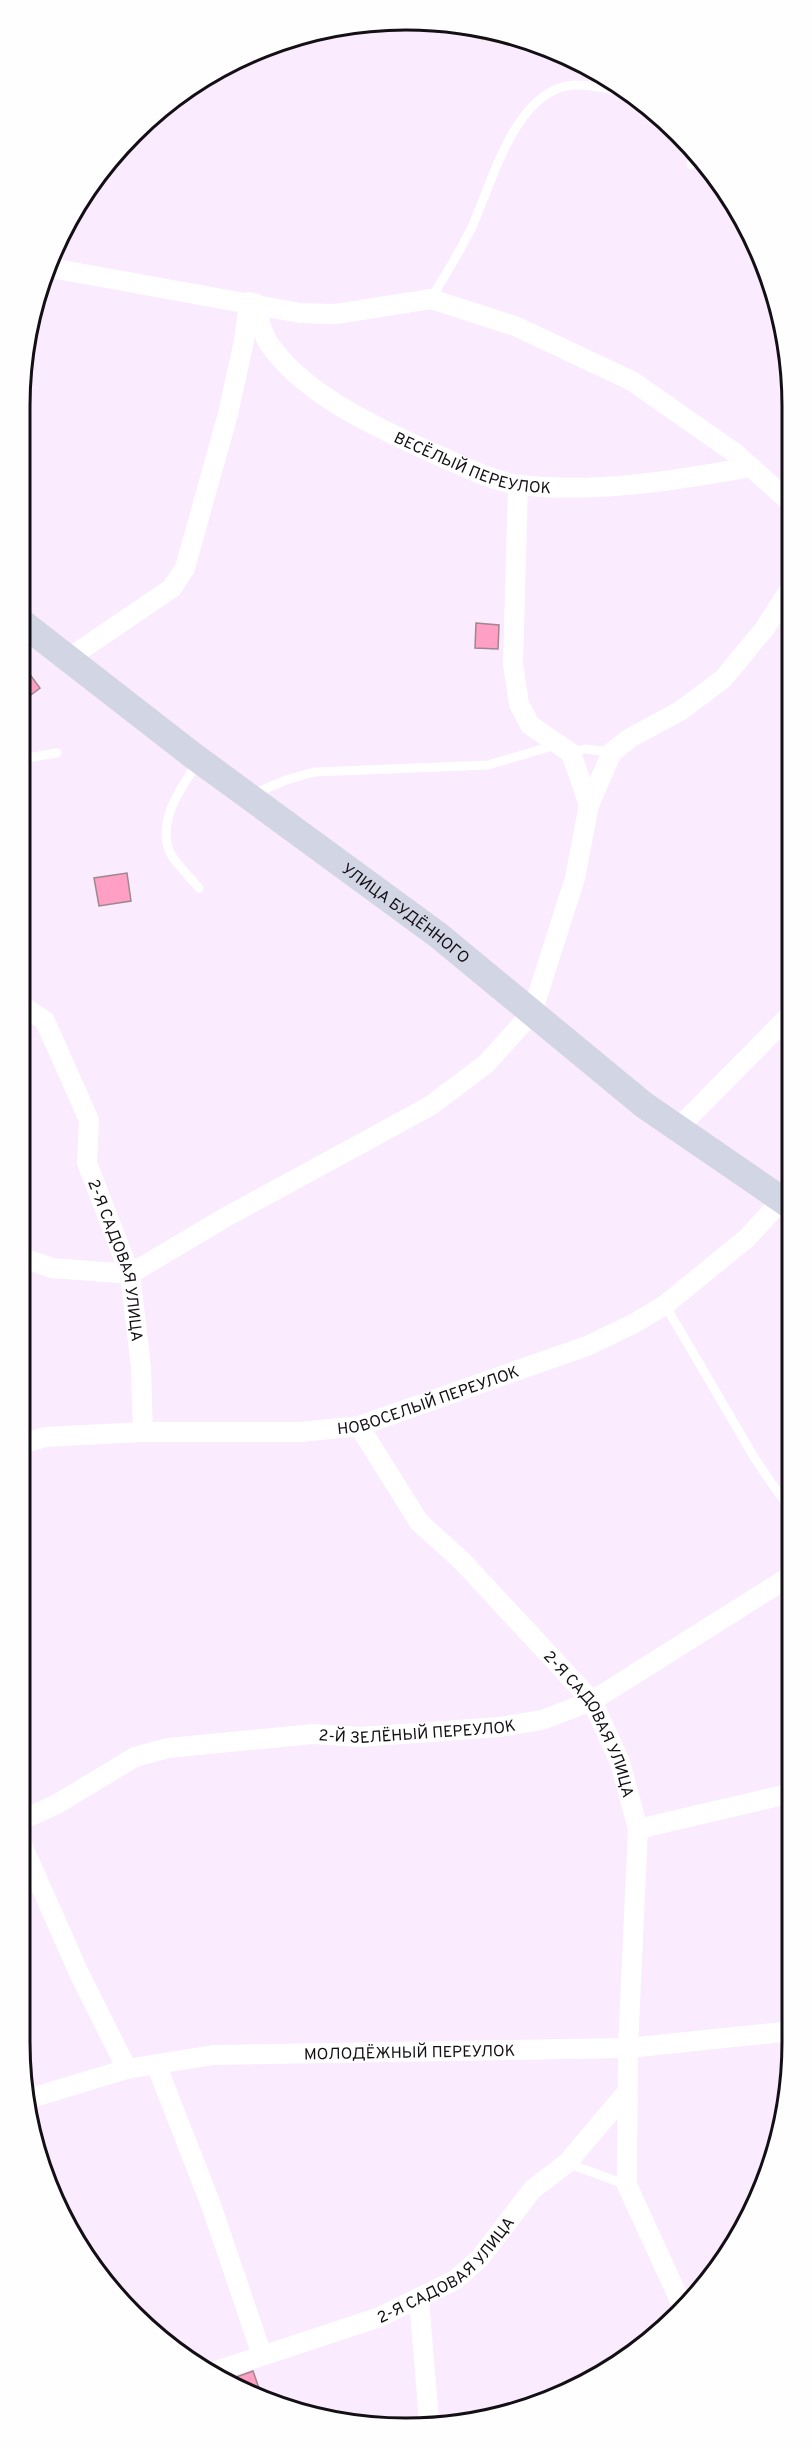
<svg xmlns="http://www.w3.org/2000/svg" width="812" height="2448" viewBox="0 0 812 2448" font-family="Overpass,sans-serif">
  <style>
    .forest { fill: #afb251 }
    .building { fill: #ff9fc3; stroke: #9e878e; stroke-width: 1.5 }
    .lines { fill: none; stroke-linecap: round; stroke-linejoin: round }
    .lane { stroke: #fff; stroke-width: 9 }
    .street { stroke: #fff; stroke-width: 20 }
    .secondary { stroke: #d2d6e4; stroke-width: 27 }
    .labels { text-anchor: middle; stroke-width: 4.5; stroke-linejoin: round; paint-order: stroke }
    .street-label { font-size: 16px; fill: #140f15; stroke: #fefefe }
    .rim { fill: none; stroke: #140f15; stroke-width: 3 }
  </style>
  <rect width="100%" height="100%" fill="#faebfe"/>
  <path class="forest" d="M389 25 506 33 540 48 531 50 456 34Z"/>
  <path class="building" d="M476 623 499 625 498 649 475 648Z
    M20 661 40 688 20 703Z
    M127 873 131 901 99 906 94 878Z
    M253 2371 260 2391 251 2394 235 2388 225 2381Z"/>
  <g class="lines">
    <path class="lane" d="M691 165 695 150
      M431 299C445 275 460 252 472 227 492 183 515 89 574 85 591 84 612 90 629 92
      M571 753 585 749 612 752
      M20 759 57 753
      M198 762C181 787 154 825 172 856 179 867 191 878 199 888
      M253 794 286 780 314 772 488 765 556 745
      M665 1305 757 1462 791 1511
      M567 2163 627 2185"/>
    <g class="street">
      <path d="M51 268 300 313 336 314 431 299 515 326 632 381 735 453 790 502"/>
      <path id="s1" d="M255 303C259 320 262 336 273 349 310 399 388 433 444 458 467 468 495 482 521 485 597 494 676 480 751 467"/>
      <path d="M518 485 513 664 519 704 530 725 571 753 589 805"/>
      <path d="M69 658 172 588 185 568 228 414 244 341 249 302"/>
      <path id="s2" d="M20 1004 45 1021 89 1120 87 1163 130 1274 141 1367 143 1432"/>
      <path d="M679 1127 791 1014"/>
      <path d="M20 1257 52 1268 130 1274 226 1217 430 1106 486 1064 532 1013 575 878 589 805 612 752 630 738 680 711 723 679 765 628 790 589"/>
      <path id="s3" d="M359 1426 419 1522 462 1561 592 1701 620 1762 638 1829 628 2048 627 2185 681 2303"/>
      <path id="s4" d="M20 1445 45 1437 143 1432H301L359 1426 587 1346 633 1324 665 1305 747 1238 782 1200"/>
      <path id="s5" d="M20 1821 57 1804 135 1757 168 1748 313 1734 360 1737 500 1727 542 1720 592 1701 792 1575"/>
      <path d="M638 1829 792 1793"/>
      <path d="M20 1840 79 1973 127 2069"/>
      <path d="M156 2064 211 2205 262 2355"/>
      <path id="s6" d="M31 2098 127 2069 213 2055 628 2048 792 2031"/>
      <path d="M419 2300 429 2420"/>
      <path id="s7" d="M213 2372 380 2317 455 2280 479 2259 533 2189 567 2163 627 2092"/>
    </g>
    <path class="secondary" id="s8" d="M20 621 191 754 438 935 644 1105 791 1206"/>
  </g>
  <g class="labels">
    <g class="street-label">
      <text dy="6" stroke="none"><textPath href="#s1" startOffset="284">ВЕСЁЛЫЙ ПЕРЕУЛОК</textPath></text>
      <text dy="6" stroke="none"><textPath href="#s8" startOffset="484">УЛИЦА БУДЁННОГО</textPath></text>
      <text dy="6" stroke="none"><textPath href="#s2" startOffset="284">2-Я САДОВАЯ УЛИЦА</textPath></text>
      <text dy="6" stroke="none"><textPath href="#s4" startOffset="414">НОВОСЕЛЫЙ ПЕРЕУЛОК</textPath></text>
      <text dy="6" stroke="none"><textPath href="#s3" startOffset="381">2-Я САДОВАЯ УЛИЦА</textPath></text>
      <text dy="6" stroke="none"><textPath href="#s5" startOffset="416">2-Й ЗЕЛЁНЫЙ ПЕРЕУЛОК</textPath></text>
      <text dy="6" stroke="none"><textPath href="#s6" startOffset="384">МОЛОДЁЖНЫЙ ПЕРЕУЛОК</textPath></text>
      <text dy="6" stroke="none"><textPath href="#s7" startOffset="258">2-Я САДОВАЯ УЛИЦА</textPath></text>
    </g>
  </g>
  <path d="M0 0H812V2448H0ZM406 30H406A376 376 0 0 1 782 406V2042A376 376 0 0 1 406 2418H406A376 376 0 0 1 30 2042V406A376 376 0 0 1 406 30Z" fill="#fefefe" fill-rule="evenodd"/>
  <path class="rim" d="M406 30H406A376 376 0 0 1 782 406V2042A376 376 0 0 1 406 2418H406A376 376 0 0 1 30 2042V406A376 376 0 0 1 406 30Z"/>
</svg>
